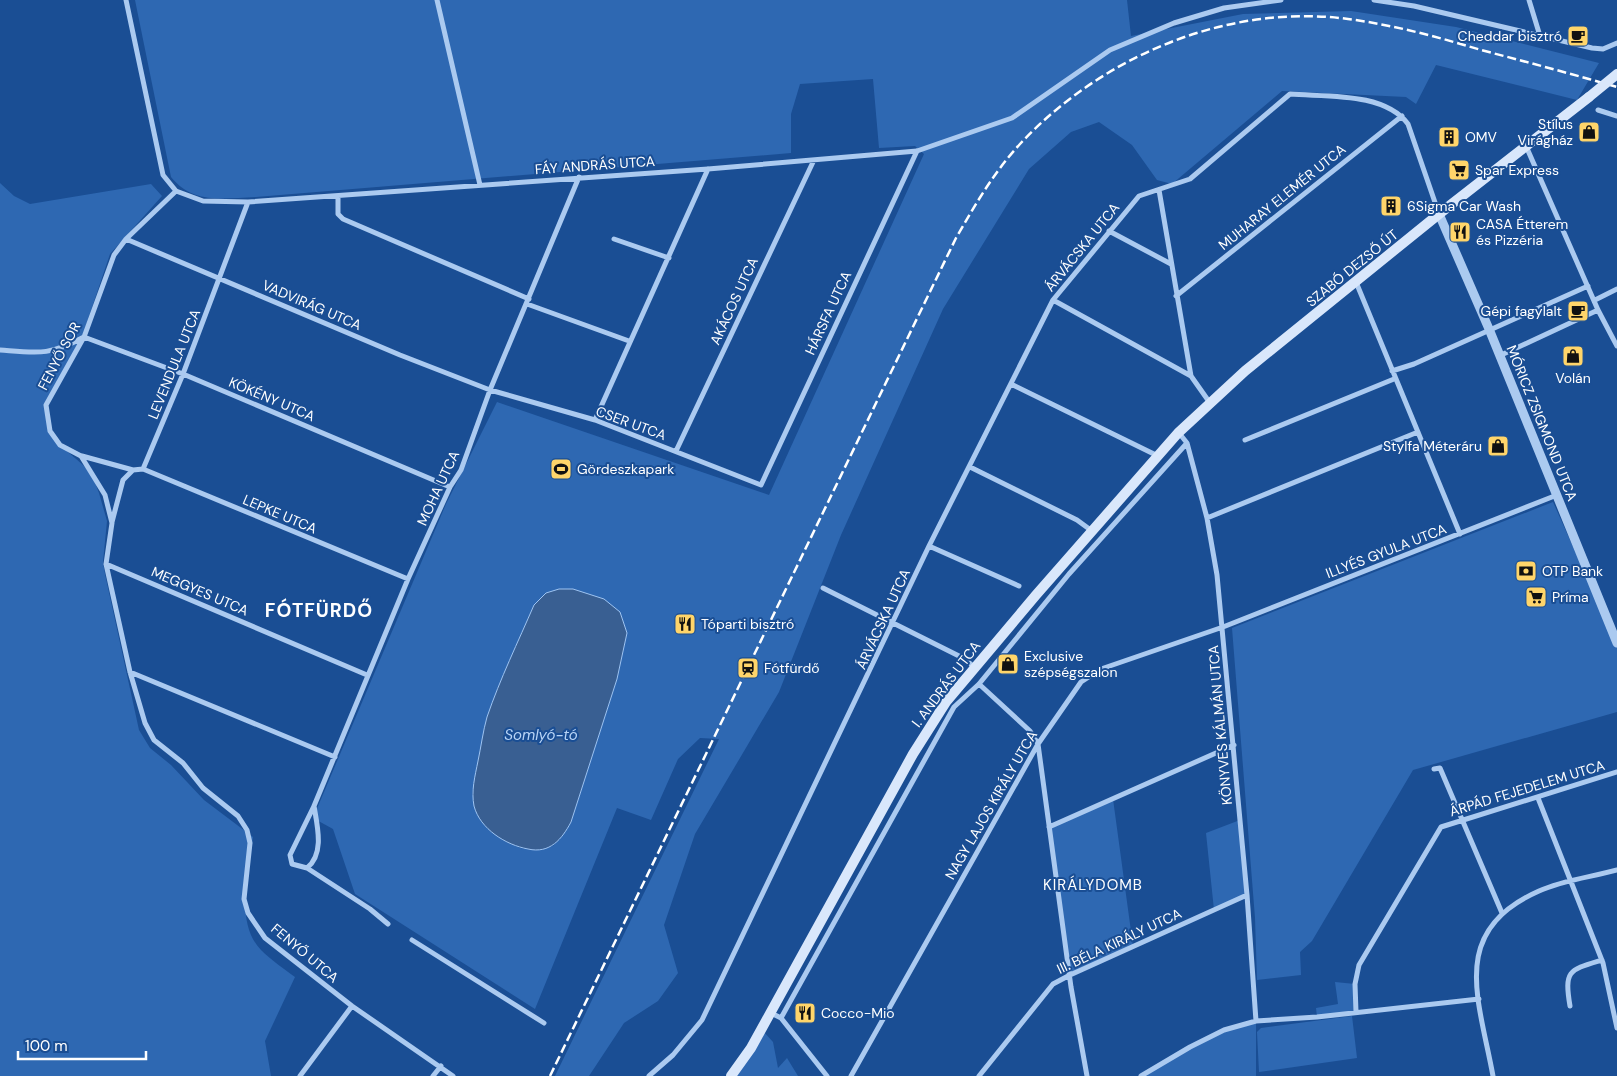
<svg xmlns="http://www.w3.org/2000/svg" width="1617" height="1076" viewBox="0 0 1617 1076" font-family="'DM Sans',sans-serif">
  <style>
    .green { fill: #2e68b2; fill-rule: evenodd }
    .water { fill: #395f92; stroke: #9ec4f2 }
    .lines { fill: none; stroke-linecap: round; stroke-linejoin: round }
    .minor { stroke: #abcaf0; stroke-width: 5 }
    .tertiary { stroke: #abcaf0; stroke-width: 9 }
    .secondary { stroke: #d9e7fb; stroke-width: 10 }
    .rail { stroke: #fff; stroke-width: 2.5; stroke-dasharray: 9 4; stroke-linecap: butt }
    .secondary-bridge { stroke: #d9e7fb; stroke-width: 10 }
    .labels { text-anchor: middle; stroke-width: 4; stroke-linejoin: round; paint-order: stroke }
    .poi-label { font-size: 14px; fill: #fff; stroke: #1a4e94; text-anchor: start }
    .street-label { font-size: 14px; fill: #fff; stroke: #1a4e94 }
    .water-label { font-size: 15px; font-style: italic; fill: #b8d4f6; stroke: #1a4e94 }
    .neighbourhood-label { font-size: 15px; letter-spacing: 1px; fill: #fff; stroke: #1a4e94 }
    .district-label { font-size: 19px; font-weight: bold; letter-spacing: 1px; fill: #fff; stroke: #1a4e94 }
  </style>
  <rect width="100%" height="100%" fill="#1a4e94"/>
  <path class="green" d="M135 0H1127L1131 36 1243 14 1351 11 1456 27 1599 63 1577 100 1436 65 1416 104 1406 97 1282 91 1172 184 1157 180 1132 145 1099 122 1071 132 1029 169 943 309 841 535 779 692 695 834 664 925 678 973 658 1001 624 1023 589 1076H555L719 739 700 738 678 759 651 820 617 808 535 1009 355 894 333 829 313 818 446 504 497 402 769 495 924 154 915 146 879 148 873 79 800 84 791 114V153L256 197C223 198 194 205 171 177ZM546 593 627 633 617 679 571 822 553 846 532 850 520 848 503 840 488 828 472 794 487 718 534 605Z
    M0 183 14 196 30 204 151 184 162 196 110 254 78 349 48 405 49 428 60 445 91 472 99 493 107 521 103 562 105 574 139 730 150 748 171 765 204 800 253 837C249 872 234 922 261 950 271 960 284 969 295 977L265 1041 271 1076H0Z
    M1553 502 1617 645V712L1413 770 1312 941 1300 952 1301 975 1257 980 1255 918 1232 628Z
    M1113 799 1133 946 1070 974 1049 827Z
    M1240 820 1247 895 1214 910 1206 833Z
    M1335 982 1355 984 1356 1012 1317 1017 1316 1008 1338 1004Z
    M1352 1016 1357 1058 1259 1072 1257 1032 1261 1028Z
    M1256 1021V1076H1141L1224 1030Z
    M763 1031 773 1042 778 1068 787 1058 798 1076H734Z"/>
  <path class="water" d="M559 589H573L604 599 620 612 627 633 617 679 571 822C562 839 550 854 528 849 506 845 480 829 474 806 471 791 475 776 478 761 481 747 483 731 487 717 500 679 518 642 534 605L546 593Z"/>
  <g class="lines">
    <path class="minor" d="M126 0 163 175 176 191
      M437 0 480 185
      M1374 0 1414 6 1592 48 1603 49 1617 43
      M1529 0 1540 36
      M1598 110 1617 116
      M1526 146 1598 310 1617 346
      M1159 190 1191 376
      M176 191 203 201 248 202 708 169 917 151 1012 118 1110 50 1174 23 1224 8 1281 0
      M176 191 126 239 114 255 84 337 46 405 50 431 60 445 81 456 105 495 112 523 106 564 130 672 145 723 154 740 183 763 203 788 238 816 247 830 250 843 244 899 248 913 265 938 352 1006 453 1076
      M338 197V214L343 219 529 299
      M1109 231 1171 264
      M126 239 400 355 490 390 595 420 761 485 917 151
      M614 239 669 258
      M1356 282 1460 534
      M1176 296 1402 116
      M1053 300 1191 376 1210 403
      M1595 300 1617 289
      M527 304 629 341
      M0 350C38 353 49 356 84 337L183 374 450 487
      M1499 356 1598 310
      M1392 371 1414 364 1588 286
      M1011 384 1158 456
      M595 420 708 169
      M1179 433 1187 443 1207 518 1217 575 1247 895 1256 1021
      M1245 440 1394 379
      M676 451 814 160
      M82 456 133 470
      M970 467 1077 520 1092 531
      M143 469 408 579
      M1207 518 1418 432
      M112 522 123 480 133 470 143 469 183 374 248 202
      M929 546 1019 586
      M106 564 367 675
      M823 588 965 659 974 667
      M130 672 335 757
      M979 684 1030 731 1038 744 1071 987 1087 1076
      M1434 769 1440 768 1502 913
      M1538 798 1603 963 1617 1028
      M314 806 290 855 292 864 307 868C325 854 317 825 314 806L408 579 450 487 461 470 490 390 579 177
      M1049 827 1234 745
      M307 868 370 909 388 924
      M412 940 544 1023
      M1570 1006C1564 970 1569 970 1602 960
      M1356 1012 1355 984 1359 965 1441 827 1617 772
      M771 1013 781 1018 827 1076
      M781 1018 954 707 979 684 1069 574 1187 443
      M300 1076 352 1006
      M433 1076 441 1066
      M649 1076 673 1055 702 1020 929 546 1053 300 1139 196 1190 179 1290 94C1327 97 1384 92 1408 124L1439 214
      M851 1076 1038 744 1081 682 1101 669 1223 627 1557 495
      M979 1076 1053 984 1070 975 1247 895
      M1141 1076 1190 1047 1224 1030 1256 1021 1317 1017 1479 999
      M1493 1076C1479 999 1448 931 1539 891 1563 880 1592 877 1617 870"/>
    <path class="tertiary" d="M1439 214 1489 329 1617 643"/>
    <path class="secondary" d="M731 1076 751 1048 913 754 946 702 1036 595 1178 433 1245 371 1439 214 1589 97"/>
    <path class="rail" d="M550 1076 956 238C975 205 994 172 1020 144 1102 56 1228 3 1348 19 1394 25 1438 37 1481 50 1527 62 1572 74 1617 87"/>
    <path class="secondary-bridge" d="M1589 97 1617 74"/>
  </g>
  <defs>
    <g id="cafe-square" transform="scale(1.125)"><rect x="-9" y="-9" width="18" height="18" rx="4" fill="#ffd56a" stroke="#1a4e94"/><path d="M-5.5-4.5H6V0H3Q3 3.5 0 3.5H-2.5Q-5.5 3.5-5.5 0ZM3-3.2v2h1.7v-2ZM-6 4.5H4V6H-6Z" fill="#111"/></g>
    <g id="shop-square" transform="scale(1.125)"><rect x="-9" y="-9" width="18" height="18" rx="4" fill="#ffd56a" stroke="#1a4e94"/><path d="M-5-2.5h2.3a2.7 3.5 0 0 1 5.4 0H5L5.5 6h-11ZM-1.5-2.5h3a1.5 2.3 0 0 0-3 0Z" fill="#111"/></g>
    <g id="building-square" transform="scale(1.125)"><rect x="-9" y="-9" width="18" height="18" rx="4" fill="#ffd56a" stroke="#1a4e94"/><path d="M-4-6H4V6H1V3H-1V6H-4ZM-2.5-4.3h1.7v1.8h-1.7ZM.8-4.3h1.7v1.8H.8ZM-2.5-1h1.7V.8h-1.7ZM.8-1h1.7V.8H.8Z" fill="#111"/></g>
    <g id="supermarket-square" transform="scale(1.125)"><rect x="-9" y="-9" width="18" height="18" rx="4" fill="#ffd56a" stroke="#1a4e94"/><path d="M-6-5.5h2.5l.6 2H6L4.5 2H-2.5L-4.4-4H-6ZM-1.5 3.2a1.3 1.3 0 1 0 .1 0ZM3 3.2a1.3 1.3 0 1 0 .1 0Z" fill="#111"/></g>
    <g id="restaurant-square" transform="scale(1.125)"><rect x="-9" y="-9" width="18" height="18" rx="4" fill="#ffd56a" stroke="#1a4e94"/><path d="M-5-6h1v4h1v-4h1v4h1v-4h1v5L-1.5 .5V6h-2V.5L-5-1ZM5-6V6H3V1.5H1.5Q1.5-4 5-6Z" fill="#111"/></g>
    <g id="stadium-square" transform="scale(1.125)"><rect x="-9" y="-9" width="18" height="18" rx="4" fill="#ffd56a" stroke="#1a4e94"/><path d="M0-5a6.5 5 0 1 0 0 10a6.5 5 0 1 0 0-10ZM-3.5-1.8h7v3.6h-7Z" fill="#111"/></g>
    <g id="bank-square" transform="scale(1.125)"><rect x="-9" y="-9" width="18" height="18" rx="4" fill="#ffd56a" stroke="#1a4e94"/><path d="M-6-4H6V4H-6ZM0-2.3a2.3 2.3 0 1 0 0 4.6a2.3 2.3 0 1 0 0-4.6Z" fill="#111"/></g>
    <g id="station-square" transform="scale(1.125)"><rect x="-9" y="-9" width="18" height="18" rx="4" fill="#ffd56a" stroke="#1a4e94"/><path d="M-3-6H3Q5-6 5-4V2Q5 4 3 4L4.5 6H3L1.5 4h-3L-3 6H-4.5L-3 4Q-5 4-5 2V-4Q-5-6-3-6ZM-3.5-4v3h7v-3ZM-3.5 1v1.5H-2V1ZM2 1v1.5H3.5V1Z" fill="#111"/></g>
  </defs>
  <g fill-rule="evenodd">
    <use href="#cafe-square" x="1578" y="36"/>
    <use href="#shop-square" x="1589" y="132"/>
    <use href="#building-square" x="1449" y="137"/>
    <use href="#supermarket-square" x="1459" y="170"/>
    <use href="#building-square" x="1391" y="206"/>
    <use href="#restaurant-square" x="1460" y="232"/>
    <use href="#cafe-square" x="1578" y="311"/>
    <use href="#shop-square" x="1573" y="356"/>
    <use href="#shop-square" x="1498" y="446"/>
    <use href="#stadium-square" x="561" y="469"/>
    <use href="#bank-square" x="1526" y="571"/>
    <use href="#supermarket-square" x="1536" y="597"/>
    <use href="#restaurant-square" x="685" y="624"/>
    <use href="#shop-square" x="1008" y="664"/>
    <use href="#station-square" x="748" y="668"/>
    <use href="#restaurant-square" x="805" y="1013"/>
  </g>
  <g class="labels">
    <g class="poi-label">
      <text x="1562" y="41" text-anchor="end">Cheddar bisztró</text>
      <text x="1573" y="129" text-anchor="end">Stílus<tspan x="1573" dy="16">Virágház</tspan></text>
      <text x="1465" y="142">OMV</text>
      <text x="1475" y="175">Spar Express</text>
      <text x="1407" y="211">6Sigma Car Wash</text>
      <text x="1476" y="229">CASA Étterem<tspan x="1476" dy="16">és Pizzéria</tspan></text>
      <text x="1562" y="316" text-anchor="end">Gépi fagylalt</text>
      <text x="1573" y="383" text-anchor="middle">Volán</text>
      <text x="1482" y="451" text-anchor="end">Stylfa Méteráru</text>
      <text x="577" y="474">Gördeszkapark</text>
      <text x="1542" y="576">OTP Bank</text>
      <text x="1552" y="602">Príma</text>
      <text x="701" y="629">Tóparti bisztró</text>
      <text x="1024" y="661">Exclusive<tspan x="1024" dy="16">szépségszalon</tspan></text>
      <text x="764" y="673">Fótfürdő</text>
      <text x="821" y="1018">Cocco-Mio</text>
    </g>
    <g class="street-label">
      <text transform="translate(595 165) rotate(-4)" y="5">FÁY ANDRÁS UTCA</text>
      <text transform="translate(1282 197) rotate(-39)" y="5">MUHARAY ELEMÉR UTCA</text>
      <text transform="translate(1082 247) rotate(-51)" y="5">ÁRVÁCSKA UTCA</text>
      <text transform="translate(1352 268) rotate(-39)" y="5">SZABÓ DEZSŐ ÚT</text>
      <text transform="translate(734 301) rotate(-65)" y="5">AKÁCOS UTCA</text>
      <text transform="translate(312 305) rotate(23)" y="5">VADVIRÁG UTCA</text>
      <text transform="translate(828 313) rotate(-65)" y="5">HÁRSFA UTCA</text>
      <text transform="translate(59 356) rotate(-62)" y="5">FENYŐ SOR</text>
      <text transform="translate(174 364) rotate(-68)" y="5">LEVENDULA UTCA</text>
      <text transform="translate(272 399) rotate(23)" y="5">KÖKÉNY UTCA</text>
      <text transform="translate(631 423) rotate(20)" y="5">CSER UTCA</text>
      <text transform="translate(1542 423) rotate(68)" y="5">MÓRICZ ZSIGMOND UTCA</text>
      <text transform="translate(438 488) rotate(-65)" y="5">MOHA UTCA</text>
      <text transform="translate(280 514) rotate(23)" y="5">LEPKE UTCA</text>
      <text transform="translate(1386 551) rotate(-21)" y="5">ILLYÉS GYULA UTCA</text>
      <text transform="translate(200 591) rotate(23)" y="5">MEGGYES UTCA</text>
      <text transform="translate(883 619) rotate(-65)" y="5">ÁRVÁCSKA UTCA</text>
      <text transform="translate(946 684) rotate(-53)" y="5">I. ANDRÁS UTCA</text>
      <text transform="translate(1220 725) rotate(-95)" y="5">KÖNYVES KÁLMÁN UTCA</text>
      <text transform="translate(1527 788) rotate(-17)" y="5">ÁRPÁD FEJEDELEM UTCA</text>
      <text transform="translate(991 805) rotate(-60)" y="5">NAGY LAJOS KIRÁLY UTCA</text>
      <text transform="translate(1119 941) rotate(-25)" y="5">III. BÉLA KIRÁLY UTCA</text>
      <text transform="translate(305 953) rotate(40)" y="5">FENYŐ UTCA</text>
    </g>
    <g class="water-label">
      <text x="541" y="740">Somlyó-tó</text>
    </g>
    <g class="neighbourhood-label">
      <text x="1093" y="890">KIRÁLYDOMB</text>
    </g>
    <g class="district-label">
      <text x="319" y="617">FÓTFÜRDŐ</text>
    </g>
  </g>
  <path d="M18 1051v8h128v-8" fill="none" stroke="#ffffff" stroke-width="2.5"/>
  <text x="25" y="1051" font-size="15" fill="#ffffff" stroke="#1a4e94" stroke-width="4" paint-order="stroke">100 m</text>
</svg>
